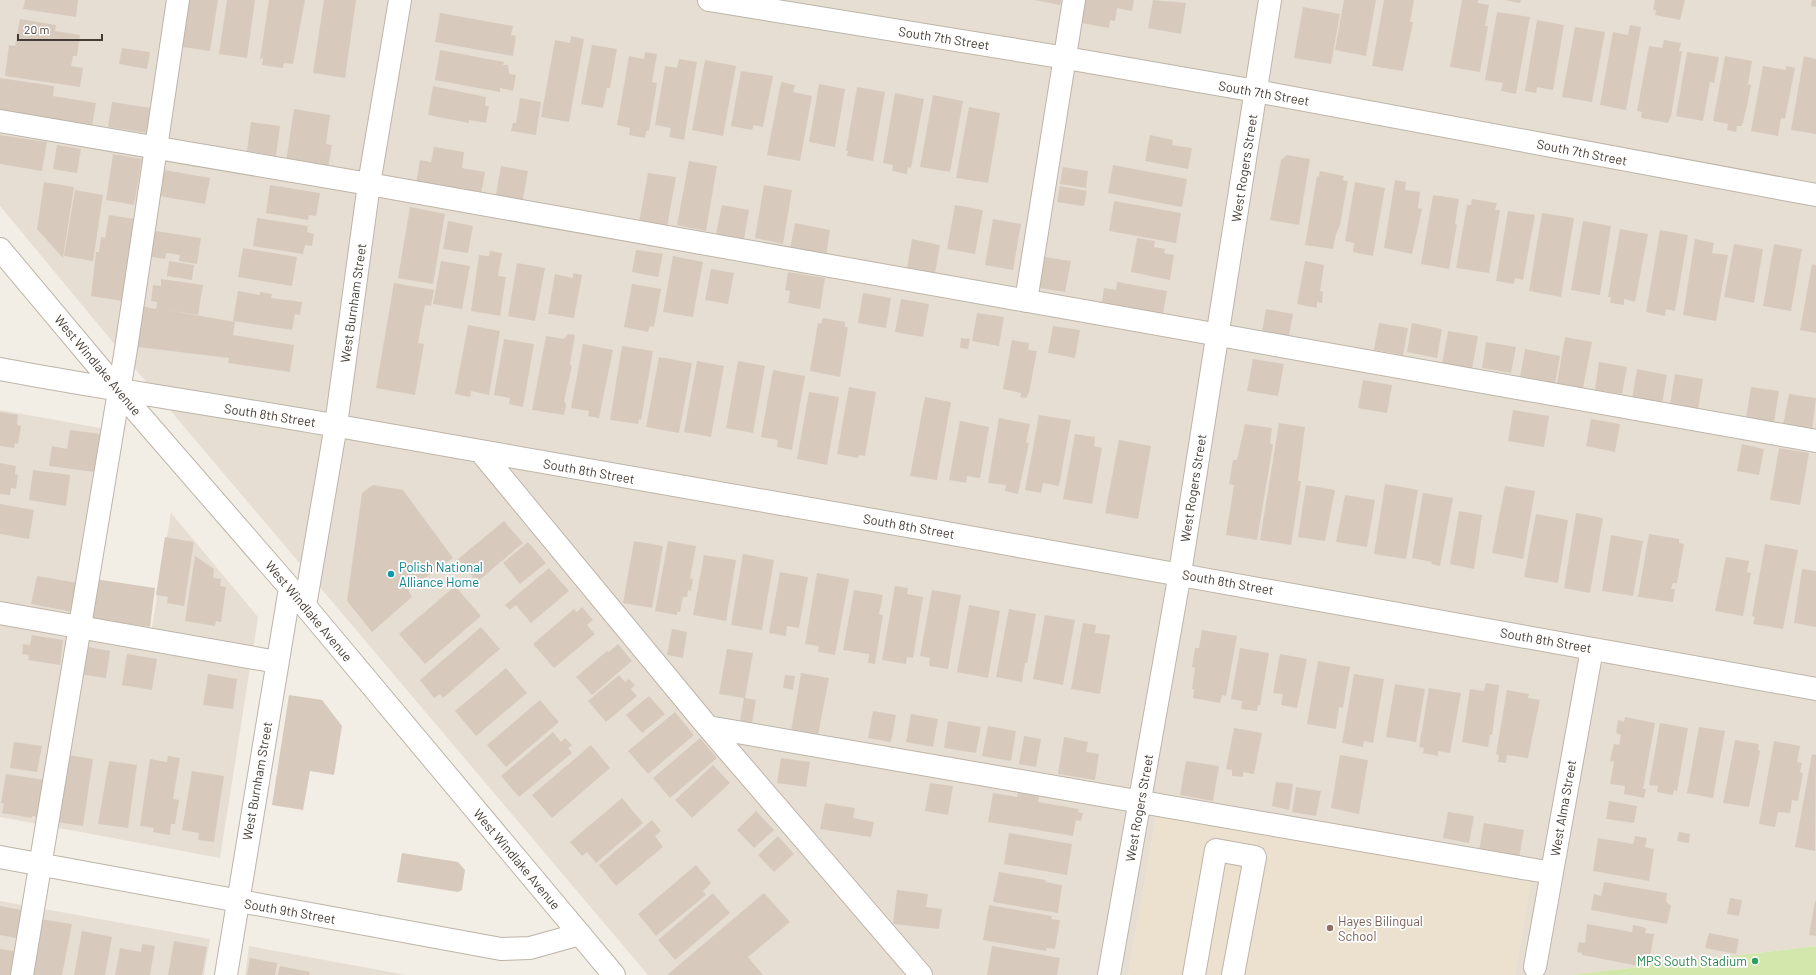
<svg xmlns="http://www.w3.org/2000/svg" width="1816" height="975" viewBox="0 0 1816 975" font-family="Barlow,sans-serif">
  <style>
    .residential { fill: #e6ded3 }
    .education { fill: #ece1cf }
    .green { fill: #d3e7ad }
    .building { fill: #d7cabd }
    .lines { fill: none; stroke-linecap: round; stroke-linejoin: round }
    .minor-casing { stroke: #beb4a8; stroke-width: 24 }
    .minor { stroke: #fff; stroke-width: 22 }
    .culture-dot { fill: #0f9aa8; stroke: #fff; stroke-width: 1.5 }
    .education-dot { fill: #8d6e63; stroke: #fff; stroke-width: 1.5 }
    .leisure-dot { fill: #2e9e5b; stroke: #fff; stroke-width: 1.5 }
    .labels { text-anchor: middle; stroke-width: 3.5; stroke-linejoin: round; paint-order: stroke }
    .street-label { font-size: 13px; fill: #453d35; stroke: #fff }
    .culture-label { font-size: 13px; fill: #0d838f; stroke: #fff; text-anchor: start }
    .education-label { font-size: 13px; fill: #785e54; stroke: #fff; text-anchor: start }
    .leisure-label { font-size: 13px; fill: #27864d; stroke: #fff; text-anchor: end }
  </style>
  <rect width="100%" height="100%" fill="#f2ede5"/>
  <path class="residential" d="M0 0H1816V946L1570 975H1515L1531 880 1157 813 1128 975H648L131 364 0 206Z
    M0 410 100 428 116 445 85 619 151 633 171 513 258 617 220 858 0 817Z
    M0 901 210 939 204 975H0Z
    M249 946 406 975H245Z"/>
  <path class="education" d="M1157 812 1532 880 1515 975H1128Z"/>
  <path class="green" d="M1816 946V975H1570Z"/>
  <path class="building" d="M25 0H78L76 17 23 9Z
    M183 0H218L210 51 176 46Z
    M227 0H255L247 58 219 54Z
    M269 0H305L293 64 284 63 283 68 262 65 263 58 260 59Z
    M324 0H356L345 78 313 73Z
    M1034 0H1061L1060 5Z
    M1085 0H1134L1132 11 1117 8 1115 21 1110 20 1109 28 1081 23Z
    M1153 0 1186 3 1181 34 1148 28Z
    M1344 0H1376L1366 56 1335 50Z
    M1384 0H1414L1410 22H1413L1403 71 1372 66Z
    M1462 0H1478V3L1489 5 1485 26H1488L1480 72 1450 67Z
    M1505 0H1521L1520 3Z
    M1655 0H1685L1680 20 1655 15 1656 10H1653Z
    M1812 0H1816V7L1811 6Z
    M1303 7 1340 14 1331 64 1294 58Z
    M1497 12 1530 17 1516 94 1501 91 1503 83 1485 80Z
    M440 13 513 26 511 35 516 36 513 56 435 42Z
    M20 19 56 25 55 31 80 35 77 56H73L71 66 83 68 80 87 5 76 9 45 15 46Z
    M1537 20 1564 25 1553 90 1537 87 1536 93 1525 91Z
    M1630 25 1641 27 1626 110 1600 105 1613 32 1628 35Z
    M1575 27 1605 32 1592 102 1562 97Z
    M571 36 584 39 569 122 541 117 555 40 570 43Z
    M1664 40 1681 43 1679 51H1682L1671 116 1668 123 1641 118 1642 112 1637 111 1649 46 1662 48Z
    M592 45 617 49 610 88H607L603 108 581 104Z
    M122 48 150 52 147 69 119 64Z
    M440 50 504 62 503 65H508L509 74 516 75 513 91 500 88V92L435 80Z
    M645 52 657 54 652 82 657 83 649 131H646L645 138 629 135 630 128 617 125 629 56 644 59Z
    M1687 52 1719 57 1714 83 1710 82 1703 121 1676 116Z
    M1725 56 1752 61 1748 84 1751 85 1747 106 1742 126H1737L1736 132 1727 130 1728 124 1713 121Z
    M1804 56 1816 59V134L1791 130Z
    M679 59 697 62 684 140 669 137 671 128 655 125 665 66 677 68Z
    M705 60 736 66 723 136 692 130Z
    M1763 66 1786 70V66L1795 68 1785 119 1781 118 1778 136 1751 131Z
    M741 71 773 76 763 127 754 125 752 130 731 126Z
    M0 78 54 86 53 96 96 103 92 126 0 112Z
    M781 82 795 85 793 92 812 96 800 161 767 155Z
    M819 84 845 89 835 147 809 142Z
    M433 86 486 97 485 106H489L486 123 469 120V123L428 115Z
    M857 87 885 92 873 161 847 156 848 151H846Z
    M895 93 924 99 911 168 908 167 907 174 892 171 893 165 883 163Z
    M933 95 963 101 950 172 920 167Z
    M520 98 541 102 536 135 511 131 513 123H516Z
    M112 102 151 108 147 133 108 127Z
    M969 107 1000 113 988 183 956 178Z
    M294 109 330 115 326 144 332 145 328 168 286 162Z
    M251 122 280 126 276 156 247 151Z
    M0 135 47 142 42 171 0 164Z
    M1150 135 1173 140 1172 145 1192 148 1188 169 1145 161Z
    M57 145 81 149 77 173 53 169Z
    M434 147 464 152 462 168 485 172 480 200 415 189 420 160 431 162Z
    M113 154 142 159 134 205 106 200Z
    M1287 155 1310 159 1299 225 1270 220 1281 160Z
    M689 161 717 166 706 231 677 225Z
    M1113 165 1187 179 1182 207 1108 193Z
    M501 166 528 171 522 204 495 200Z
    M1063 167 1088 171 1086 188 1060 184Z
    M159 169 210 178 205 204 154 195Z
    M1320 171 1344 176 1343 180 1348 181 1340 225 1336 234 1333 249 1305 245 1317 176 1319 177Z
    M648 173 676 177 667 227 639 222Z
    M1395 180 1406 182 1405 190 1420 192 1418 208 1422 209 1412 254 1384 248Z
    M44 182 74 187 63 258 37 229Z
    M1355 182 1385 188 1373 256 1353 252 1354 243 1345 241Z
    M270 185 320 193 316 216 309 215 308 220 266 213Z
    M764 185 792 190 783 244 755 238Z
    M1060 186 1087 191 1084 206 1057 202Z
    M75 190 103 195 93 261 64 256Z
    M1433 195 1459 199 1455 224 1457 225 1449 269 1421 264Z
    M1472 199 1497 203 1495 210H1500L1489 273 1456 268 1467 205H1471Z
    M1114 201 1181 213 1176 243 1109 231Z
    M722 205 749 210 744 239 716 234Z
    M955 205 983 210 975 254 947 249Z
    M410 207 445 214 433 284 398 278Z
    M1508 211 1535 215 1523 280 1515 278 1514 284 1496 281Z
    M1542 213 1574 218 1561 297 1529 291Z
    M109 215 135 219 122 301 91 296 96 252H99L101 237 105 238Z
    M257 218 308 226 307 232 314 234 312 246 305 245 303 254 253 246Z
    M993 219 1021 224 1013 270 985 265Z
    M448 221 473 226 468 253 443 249Z
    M1583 221 1611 226 1600 295 1571 290Z
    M795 223 830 230 826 256 790 249Z
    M1620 229 1648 234 1635 302 1624 299V305L1610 303 1611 297H1608Z
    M149 230 201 238 197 264 179 261 180 255 166 253 165 259 145 256Z
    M1660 230 1688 235 1675 311 1666 309 1665 316 1646 312Z
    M1137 238 1155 241 1154 247 1165 249 1164 253 1174 255 1170 280 1131 272Z
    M912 239 940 245 935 274 907 269Z
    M1695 239 1714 243 1712 253 1728 255 1716 321 1683 315Z
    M1734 244 1763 249 1754 303 1724 297Z
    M1774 244 1802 249 1791 311 1763 306Z
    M243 248 297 257 292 286 238 277Z
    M636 250 663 254 658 277 632 272Z
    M490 251 502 253 498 276 506 277 500 316 471 311 479 255 489 256Z
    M673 256 703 262 693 317 663 312Z
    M1045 257 1071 261 1065 292 1039 288Z
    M169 261 194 265 192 280 167 276Z
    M441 261 470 266 462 309 433 304Z
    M1305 261 1324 265 1320 291 1323 292 1322 303 1317 302V308L1297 304Z
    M517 263 545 268 535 321 508 316Z
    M1812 264 1816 265V333L1800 330Z
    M711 269 734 273 728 304 705 300Z
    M788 272 825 278 820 309 788 303 790 291 785 290Z
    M573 273 582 275 574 318 548 314 555 274 573 278Z
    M161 279 203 285 198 315 166 310 235 322 233 335 294 345 290 372 228 363 229 358 130 346 136 305 156 309 157 302 151 301 153 285 161 286Z
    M1117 282 1167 291 1162 320 1101 308 1104 288 1116 290Z
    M394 283 434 290 431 306 425 305 418 343 424 344 415 395 376 388Z
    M632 284 661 289 654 327 650 326 648 332 624 327Z
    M238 291 260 295V292L272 294 271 298 302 302 300 315 295 314 292 330 233 321Z
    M863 293 891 298 886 328 858 323Z
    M901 299 929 304 923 337 895 332Z
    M1266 309 1293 314 1288 341 1261 337Z
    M977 313 1004 317 999 346 972 341Z
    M823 318 845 322V327H848L840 377 810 371 818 323 821 324Z
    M1379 323 1408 328 1403 355 1374 350Z
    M1412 323 1442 329 1437 358 1407 352Z
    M468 325 500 331 489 395 471 391 470 397 455 394Z
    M1053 326 1080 330 1075 358 1048 353Z
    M1448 331 1478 336 1472 369 1442 364Z
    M568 334 575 335 570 364 572 366 564 401 566 405 564 415 532 410 546 336 564 339Z
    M1565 337 1592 342 1583 388 1557 383Z
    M961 338 970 339 968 349 960 348Z
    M504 339 534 344 523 407 509 404 510 398 494 395Z
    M1012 340 1029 343 1028 350 1037 351 1029 393 1026 398 1020 397 1021 393 1003 389Z
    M1486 342 1516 347 1511 373 1482 368Z
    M583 344 613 350 599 418 588 416 589 411 571 408Z
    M622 346 653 351 641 420 639 419 638 424 610 420Z
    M1525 349 1560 356 1555 384 1520 377Z
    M659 357 692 363 679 433 646 427Z
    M1253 359 1284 364 1278 396 1247 391Z
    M697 361 724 366 711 437 684 432Z
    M738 361 765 366 753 433 726 428Z
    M1599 362 1627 367 1622 394 1595 390Z
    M1637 369 1667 375 1662 404 1632 399Z
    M773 370 805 376 792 450 777 447 778 440 761 437Z
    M1675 374 1703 379 1698 409 1670 404Z
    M1363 380 1392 385 1387 413 1358 408Z
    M849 387 876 392 865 456 859 455 858 458 837 454Z
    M1751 387 1779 391 1774 423 1746 418Z
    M809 392 839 397 827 465 797 459Z
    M1789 394 1816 398 1812 430 1783 425Z
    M925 397 951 402 937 480 910 476Z
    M1513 410 1549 416 1544 447 1508 441Z
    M0 412 18 415 17 425 21 426 18 444 15 443 14 448 0 446Z
    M1039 415 1071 420 1059 486 1043 483 1041 493 1025 490Z
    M999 418 1030 424 1026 442 1029 443 1018 494 1005 491 1006 485 988 483Z
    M1591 419 1620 424 1615 452 1586 446Z
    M960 421 989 427 980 478 967 476 966 483 949 480Z
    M1279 423 1305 427 1298 481H1301L1291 545 1260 540Z
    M1245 424 1272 428 1270 443 1273 445 1257 540 1226 535 1234 485 1229 484 1233 460H1237Z
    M70 430 100 434 94 472 49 466 52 446 67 449Z
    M1075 434 1095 437 1094 446 1102 448 1092 504 1063 499Z
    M1119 440 1151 446 1138 519 1105 513Z
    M1742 444 1764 449 1759 475 1737 471Z
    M1779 448 1809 453 1800 505 1770 500Z
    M0 463 16 466 15 474 18 475 16 489 11 488 10 495 0 494Z
    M33 470 70 475 66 506 29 500Z
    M1385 484 1418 490 1406 559 1374 554Z
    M373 485 403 490 453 558 408 590 412 597 372 632 347 601 362 493Z
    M1306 485 1335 490 1325 541 1298 537Z
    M1505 486 1535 491 1523 559 1492 553Z
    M1423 493 1453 498 1440 566 1431 564 1432 562 1412 558Z
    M1345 495 1375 500 1367 547 1336 542Z
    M0 504 34 510 29 539 0 534Z
    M1459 511 1482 515 1474 569 1450 564Z
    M1576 513 1603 518 1590 593 1564 588Z
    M1536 514 1568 520 1558 583 1524 577Z
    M504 521 523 543 477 582 458 559Z
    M1649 534 1679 539V543L1684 544 1677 583H1673L1671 589H1675L1673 602 1638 597Z
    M1611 535 1643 541 1633 596 1602 591Z
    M165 537 194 542 184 606 167 603 168 597 156 595Z
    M634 541 663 546 652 608 623 603Z
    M668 541 696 546 690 578 693 579 691 591 688 590 687 597H683L680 612H677V615L655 611Z
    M528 542 546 563 520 584 503 563Z
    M1765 544 1798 550 1783 629 1753 624 1755 617 1752 616Z
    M743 554 774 560 762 630 731 625Z
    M704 555 736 560 726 621 693 615Z
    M195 556 214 569 213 578 221 579 220 586 226 587 221 622 216 621 215 626 185 621Z
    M1726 557 1749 561 1747 572 1751 573 1743 616 1715 611Z
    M549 568 569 591 531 623 516 605 510 610 505 605Z
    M1802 569 1816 571V627L1794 623Z
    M780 572 808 577 799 628 787 626 786 636 769 633Z
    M817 573 849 579 835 655 818 652 819 646 805 644Z
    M37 576 78 583 73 612 31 604Z
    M95 579 155 588 150 627 88 618Z
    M455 586 481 616 425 664 399 634Z
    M895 586 908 588 907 594 923 597 913 658 907 657 906 664 882 660Z
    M854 590 883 595 879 614 883 615 875 664 868 663 869 654 843 650Z
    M932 590 961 595 948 669 929 666 930 658 920 656Z
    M969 605 1000 611 988 678 957 672Z
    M582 607 593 620 587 625 595 634 554 668 533 644 574 609 577 612Z
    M1009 609 1036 614 1027 663H1025L1022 682 996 677Z
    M1045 615 1075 620 1063 685 1033 679Z
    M1083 623 1096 625 1095 633 1110 635 1100 694 1071 689Z
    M481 627 500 649 443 698 440 694 434 698 420 680Z
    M672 629 687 632 683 658 667 655Z
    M1202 630 1237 636 1226 696 1222 695 1220 703 1193 698 1194 689H1192L1195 668 1192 667 1195 648H1199Z
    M32 635 63 640 60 665 28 660 29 655 22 654 23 644 30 645Z
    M618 644 632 661 592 695 576 677 607 651 609 652Z
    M83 646 110 651 106 678 79 674Z
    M1240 648 1269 653 1260 705H1258L1257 711 1241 709 1242 701 1231 699Z
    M727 649 753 653 745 698 756 700 752 723 740 721 744 698 719 694Z
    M127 654 157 659 152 690 122 685Z
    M1280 654 1307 659 1297 708 1281 705 1283 694 1273 693Z
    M1318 661 1350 667 1343 708 1339 707 1336 729 1307 724Z
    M506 668 527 693 476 736 455 711Z
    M801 673 829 678 818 735 791 731Z
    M208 674 237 679 233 709 203 705Z
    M1354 674 1384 679 1373 743 1364 741 1363 747 1342 743Z
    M619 675 625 682 629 679 635 685 631 689 637 696 606 722 588 701Z
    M785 675 795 676 793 690 783 688Z
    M1486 683 1499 685 1492 735H1490L1488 747 1462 742 1470 689 1484 691Z
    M1395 684 1425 689 1416 742 1386 737Z
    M1429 688 1461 693 1450 753 1438 751V756L1423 753 1424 748 1419 747Z
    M1507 690 1529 694 1528 698 1540 700 1528 758 1507 755 1506 763 1498 762 1499 755 1496 754Z
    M289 695 322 700 342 726 334 775 310 771 303 810 272 805Z
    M649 696 665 714 642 733 626 715Z
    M540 700 559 722 506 767 487 745Z
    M873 711 896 715 891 742 868 738Z
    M675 712 694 735 648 774 628 751Z
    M911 714 938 719 933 747 906 742Z
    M1625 717 1655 723 1643 789H1646L1644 798 1624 794 1625 786 1610 784 1614 762 1610 761 1614 744 1619 745 1621 735 1616 733 1618 720 1624 722Z
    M948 721 981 727 976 753 944 748Z
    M1660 723 1688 728 1677 791 1674 790 1673 795 1657 792 1658 786 1649 785Z
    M988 726 1016 731 1011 761 982 756Z
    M1699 727 1725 731 1713 798 1687 793Z
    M1234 728 1262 733 1254 774 1243 772V777L1232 776V770L1226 769Z
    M553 732 561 742 565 738 572 745 568 748 572 753 519 797 501 776Z
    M1024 736 1041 739 1036 767 1019 764Z
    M1064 737 1088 742 1086 752 1099 754 1095 780 1058 774Z
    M700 738 717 758 670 798 653 778Z
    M1735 740 1759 744 1758 750 1760 751 1749 807 1723 803Z
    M1774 741 1800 746 1797 762 1802 763 1800 772 1803 773 1798 801 1792 800 1790 813 1778 812 1775 827 1759 824Z
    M14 742 42 746 37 772 10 768Z
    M591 745 610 768 552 818 532 795Z
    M1812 754 1816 755 1815 851 1795 847Z
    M67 755 93 759 83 826 57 822Z
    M1340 755 1368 760 1359 814 1331 808Z
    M168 756 180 758 173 799 179 800 175 824H171L170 835 153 832 154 828 140 826 150 759 167 762Z
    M781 758 810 762 806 787 777 783Z
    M109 761 137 765 128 828 98 824Z
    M1186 761 1219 766 1213 801 1180 795Z
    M713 765 730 783 692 818 675 800Z
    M192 771 224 776 214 842 198 840 199 833 182 830Z
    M6 774 45 780 39 817 32 816V818L2 813 4 803H1Z
    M1276 782 1293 784 1289 810 1272 806Z
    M930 783 953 786 948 815 925 811Z
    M1296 787 1321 791 1316 816 1292 812Z
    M993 793 1017 797 1018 793 1039 796 1038 802 1079 809 1078 812 1083 813 1081 821 1076 820 1073 836 988 822Z
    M622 798 643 823 596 863 587 852 582 856 570 842Z
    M1609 801 1637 806 1634 823 1606 819Z
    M825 803 855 808 853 818 874 822 871 837 820 829Z
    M756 811 774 830 754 848 737 830Z
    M1448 812 1474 816 1469 843 1443 838Z
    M652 820 661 831 655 836 663 847 616 886 599 865Z
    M1484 823 1524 830 1519 858 1479 851Z
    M1679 832 1690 834 1689 843 1677 841Z
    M1009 833 1072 844 1067 875 1004 864Z
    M778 836 794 854 774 872 758 855Z
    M1635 836 1647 838 1645 847 1654 849 1649 881 1593 871 1598 838 1633 844Z
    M402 853 458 862 465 870 462 890 458 892 397 882Z
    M696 865 711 883 703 891 706 895 656 936 638 914Z
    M999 872 1046 880 1045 882 1062 885 1058 913 993 902Z
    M1604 882 1667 893 1666 901 1671 906 1667 924 1591 910 1594 894 1601 896Z
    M897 890 928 894 926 907 942 909 939 929 893 924Z
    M713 893 730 913 675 960 658 940Z
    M764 893 790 922 748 957 763 975H667Z
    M1730 898 1742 900 1739 916 1727 914Z
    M1815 901H1816V936L1809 935Z
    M989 905 1052 916 1051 919 1060 920 1055 949 1047 948 1046 951 983 940Z
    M0 906 27 911 21 939 0 935Z
    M40 919 72 924 62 975H29Z
    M1587 924 1632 932 1633 925 1646 928 1645 933 1654 934 1649 963 1639 966 1582 955V953L1577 952 1579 942 1585 943Z
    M82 931 112 937 105 975H74Z
    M1709 933 1739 939 1736 954 1705 948Z
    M174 941 207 947 202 975H168Z
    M142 944 155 946 150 975H115L120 948 141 952Z
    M992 946 1060 958 1057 975H987Z
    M0 949 21 952 16 975H0Z
    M250 958 277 963 275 975H247Z
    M280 966 310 972 309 975H278Z"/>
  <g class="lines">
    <g class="minor-casing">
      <path id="minor" d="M709 0 1066 58 1256 91 1816 195
        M0 121 369 184 1816 441
        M0 249 119 391 290 588 614 975
        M1026 301 1074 0
        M0 369C112 390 225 406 338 426 831 511 1324 601 1816 689
        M480 451 708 727 921 975
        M305 606 336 425 369 184 400 0
        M0 613 277 662
        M708 727 1552 873
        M0 857 501 949 530 948 580 934
        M1535 967 1592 649
        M22 975 126 349 178 0
        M226 975 290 588
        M1109 975 1180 573 1270 0
        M1194 975 1216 850 1255 857 1233 975"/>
    </g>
    <use href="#minor" class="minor"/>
  </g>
  <circle class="culture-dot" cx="391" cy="574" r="4"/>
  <circle class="education-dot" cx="1330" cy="928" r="4"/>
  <circle class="leisure-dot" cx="1755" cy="961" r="4"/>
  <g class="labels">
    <g class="street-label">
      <text transform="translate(944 38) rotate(9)" y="5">South 7th Street</text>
      <text transform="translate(1264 93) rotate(10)" y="5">South 7th Street</text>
      <text transform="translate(1582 152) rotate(11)" y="5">South 7th Street</text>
      <text transform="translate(1244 168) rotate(-81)" y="5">West Rogers Street</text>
      <text transform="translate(353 303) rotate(-82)" y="5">West Burnham Street</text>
      <text transform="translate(98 365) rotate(50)" y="5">West Windlake Avenue</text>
      <text transform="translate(270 415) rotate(9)" y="5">South 8th Street</text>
      <text transform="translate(589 471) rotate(10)" y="5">South 8th Street</text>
      <text transform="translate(1193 488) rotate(-81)" y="5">West Rogers Street</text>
      <text transform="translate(909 526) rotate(10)" y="5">South 8th Street</text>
      <text transform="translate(1228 582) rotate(10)" y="5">South 8th Street</text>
      <text transform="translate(309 611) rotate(50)" y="5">West Windlake Avenue</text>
      <text transform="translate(1546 640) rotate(10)" y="5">South 8th Street</text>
      <text transform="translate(257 781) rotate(-80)" y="5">West Burnham Street</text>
      <text transform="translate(1139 808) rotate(-80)" y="5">West Rogers Street</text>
      <text transform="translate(1563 808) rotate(-80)" y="5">West Alma Street</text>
      <text transform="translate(517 859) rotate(50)" y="5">West Windlake Avenue</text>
      <text transform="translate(290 911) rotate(10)" y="5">South 9th Street</text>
    </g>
    <g class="culture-label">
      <text x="399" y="572">Polish National<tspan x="399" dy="15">Alliance Home</tspan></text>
    </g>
    <g class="education-label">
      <text x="1338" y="926">Hayes Bilingual<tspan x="1338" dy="15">School</tspan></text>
    </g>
    <g class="leisure-label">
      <text x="1747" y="966">MPS South Stadium</text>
    </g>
  </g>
  <path d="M18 34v6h84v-6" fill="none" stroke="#453d35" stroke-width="2"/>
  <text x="24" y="34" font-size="12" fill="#453d35" stroke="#ffffff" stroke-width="3" paint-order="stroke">20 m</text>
</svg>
